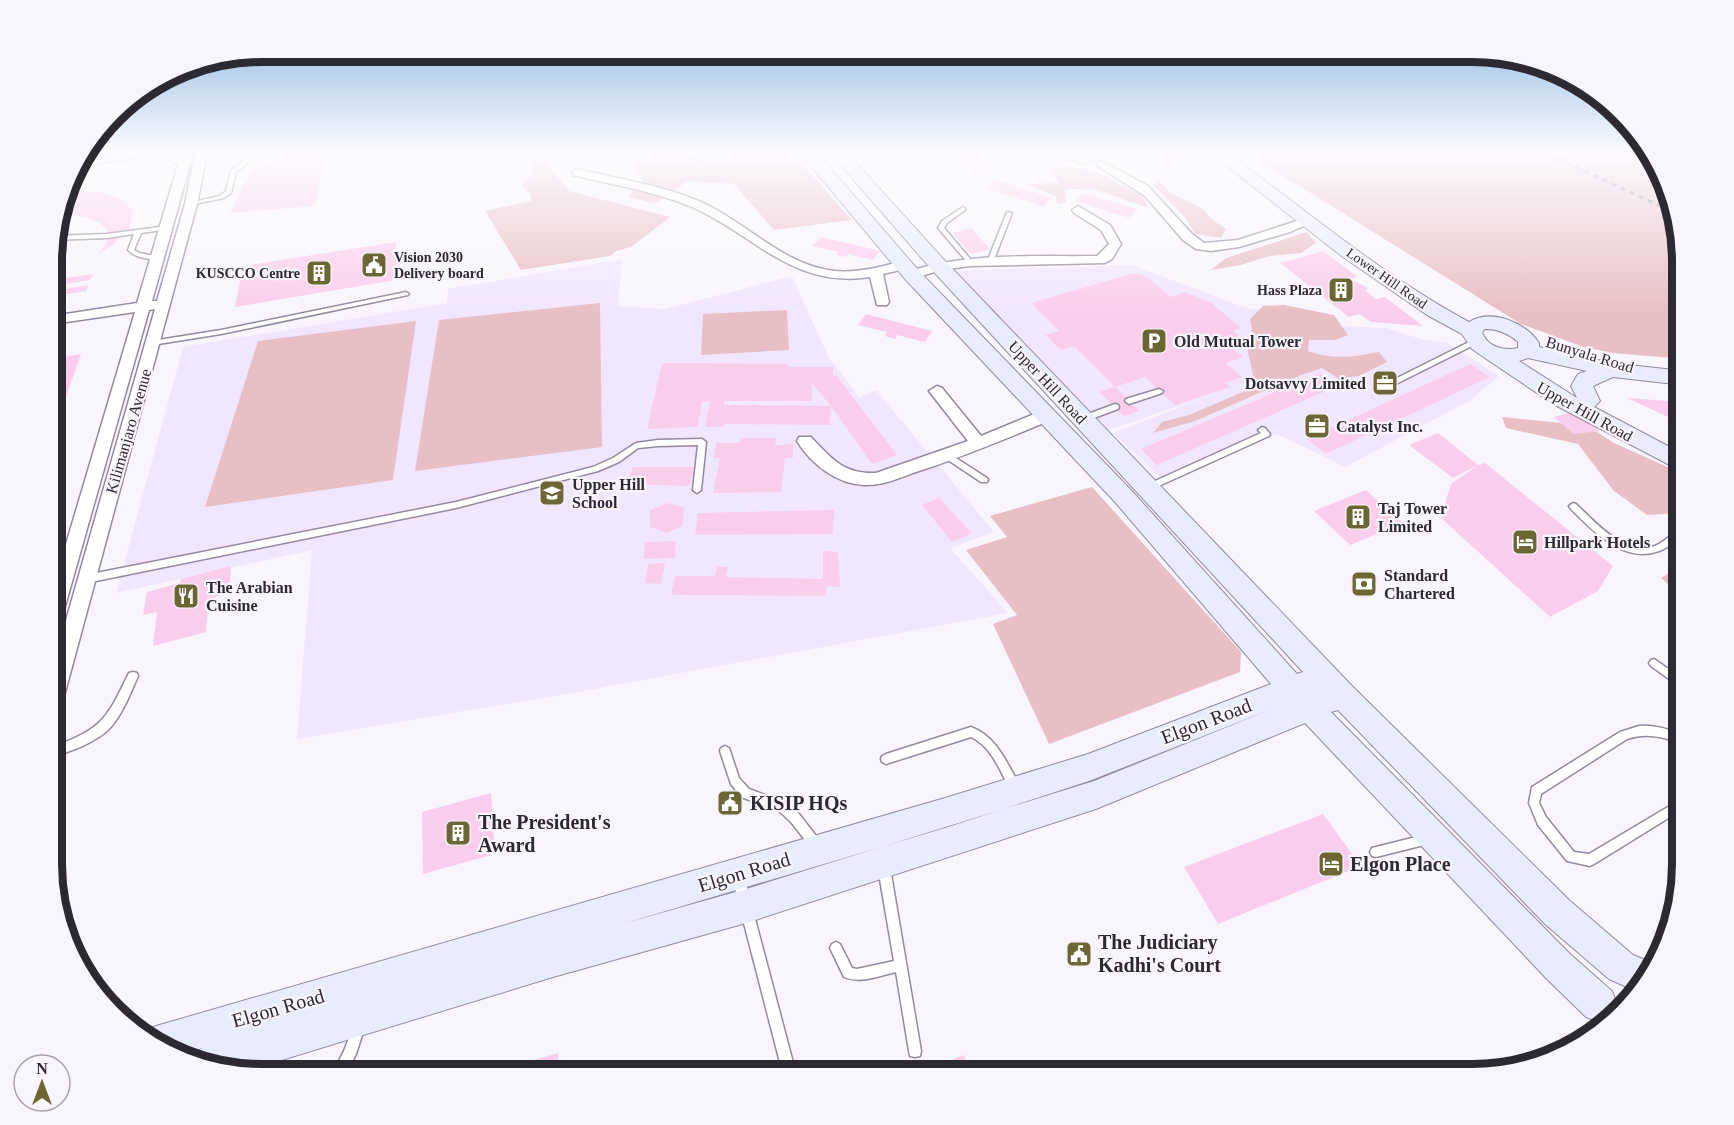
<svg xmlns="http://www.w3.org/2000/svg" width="1734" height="1125" viewBox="0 0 1734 1125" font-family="'Times New Roman',serif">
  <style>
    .built { fill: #f1e6ff }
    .green { fill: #e8bfc4 }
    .building { fill: #fbcdec; fill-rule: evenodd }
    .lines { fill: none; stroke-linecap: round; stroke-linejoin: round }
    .lane-casing { stroke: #93899f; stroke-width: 3 }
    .street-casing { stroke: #93899f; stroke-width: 3 }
    .secondary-casing { stroke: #93899f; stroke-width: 2 }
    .lane { fill: #fff; fill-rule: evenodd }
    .street { fill: #fff; fill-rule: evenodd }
    .secondary { fill: #e8ecfe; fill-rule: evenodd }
    .rail { stroke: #88848d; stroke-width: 3; stroke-dasharray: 5 5; stroke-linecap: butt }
    .labels { text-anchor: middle; stroke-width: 4.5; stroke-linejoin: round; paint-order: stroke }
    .far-poi-label { font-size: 14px; font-weight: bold; fill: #2d2932; stroke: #f9f5fe; text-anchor: end }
    .far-street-label { font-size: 14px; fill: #2d2932; stroke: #f9f5fe }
    .poi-label { font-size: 16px; font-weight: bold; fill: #2d2932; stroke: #f9f5fe; text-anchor: start }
    .street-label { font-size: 16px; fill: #2d2932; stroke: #f9f5fe }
    .near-street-label { font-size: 20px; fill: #2d2932; stroke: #f9f5fe }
    .near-poi-label { font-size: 20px; font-weight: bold; fill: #2d2932; stroke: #f9f5fe; text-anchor: start }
    .rim { fill: none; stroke: #2d2932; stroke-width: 8 }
  </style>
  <rect width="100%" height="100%" fill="#f9f5fe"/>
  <path class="built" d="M622 259 618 306 665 309 792 276 828 356 859 397 876 390 994 532 950 548 1008 613 572 693 297 739 312 550 116 593 183 347 447 303 448 289Z
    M1133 265 1243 307 1344 326 1386 328 1424 340 1446 342 1499 376 1469 401 1345 467 1277 434 1163 480 1113 433 1211 395 1107 431 949 271Z"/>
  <path class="green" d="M651 154H683L718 160 762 154H793L852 220 774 230 734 184 688 181 655 203 627 197 644 181 634 165Z
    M1248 154H1652L1683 248V359L1613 353 1583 347 1521 324Z
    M532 156 543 159 569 191 670 217 631 247 616 251 610 256 521 270 485 211 531 201 530 194 521 186 532 175Z
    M1064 166 1098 172 1142 196 1148 207C1115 199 1101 185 1065 190L1066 202 1057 204 1056 196 1026 184 1060 183 1050 170Z
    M1159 180 1169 192 1203 209 1211 219 1226 229 1221 238 1195 234 1186 218 1153 185Z
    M1307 232 1316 243 1301 253 1269 256 1241 265 1211 270 1226 258Z
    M600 303 602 447 415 471 439 320Z
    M1284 305 1334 315 1348 335 1335 340H1309L1308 351C1332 360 1353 357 1379 352L1387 362 1359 376 1339 379 1322 368 1301 375 1195 421 1153 433 1162 422 1189 415 1243 392 1253 375 1248 352 1253 336 1250 319 1263 306Z
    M787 310 789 350 701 355 703 314Z
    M416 321 393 480 205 507 258 341Z
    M1569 414 1614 443 1683 474V513L1647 515 1614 491 1578 444 1506 428 1502 417 1562 423Z
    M1092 487 1241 652 1240 672 1049 744 993 624 1017 615 966 550 1007 537 990 516Z
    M1683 564V589L1677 592 1661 578Z"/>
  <path class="building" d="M290 154 323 157 315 206 230 213 252 170Z
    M964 154H985L988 170H967Z
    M1153 154H1174L1181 160 1165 163Z
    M997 180 1052 198 1043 207 987 188Z
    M66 191 101 192 124 201 133 211 129 230 124 231 113 245 99 253 106 244 108 231 99 222 86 217 59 213Z
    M1083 193 1137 209 1129 218 1075 201Z
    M971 228 990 249 971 254 952 233Z
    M821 237 880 251 873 260 848 254 846 257 836 255 839 252 813 246Z
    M396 242V280L235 307 243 266Z
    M1323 251 1358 277 1350 279 1368 288 1366 291 1376 299 1385 297 1423 326 1371 322 1360 314 1349 317 1280 263Z
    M1134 273 1147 277 1171 297 1185 292 1210 302 1241 328 1233 331 1239 335V345L1232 348 1243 357 1226 363 1242 377 1225 383 1230 387 1175 405 1145 377 1115 387 1074 346 1061 350 1045 335 1059 331 1031 303Z
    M93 274 90 280 53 286V280Z
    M89 285 86 291 53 296V291Z
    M866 314 932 331 925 342 897 335 895 339 885 336 887 332 858 325Z
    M81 354 53 434V359Z
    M662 363 788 364V367H833V376L836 375 897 455 872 464 831 406 830 425 724 424V427H705L710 401 702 402 698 427 647 429ZM812 383 831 406 724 405V401H812Z
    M1470 364 1490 377 1326 454 1307 439Z
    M1320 373 1337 386 1157 465 1141 449Z
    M1115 387 1139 411 1124 416 1099 392Z
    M1627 398 1683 402V424Z
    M1576 411 1600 431 1574 434 1554 417Z
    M1438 433 1478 465 1453 478 1409 445Z
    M741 438H776L775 445 793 444V458H785L781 492 713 493 720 458H714L716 443H740Z
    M1485 463 1613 566 1598 591 1550 617 1441 518 1451 484 1478 465Z
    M633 467H694L690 486 627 484Z
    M1366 490 1403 523 1350 545 1314 511Z
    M939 498 972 533 952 542 922 505Z
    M668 503 685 508 682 526 667 533 650 527V510Z
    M834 510 833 534 695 535 698 513Z
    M676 541 675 558 644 559 645 542Z
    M823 551 838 552 840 587 827 586 825 596 671 595 675 576H715L717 567H728L726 577 823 579Z
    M665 563 661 584 645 583 648 564Z
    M231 566 229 593 209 599 206 632 153 646 157 612 143 615 147 592 180 583 181 579Z
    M491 793 495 854 423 874 422 812Z
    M1323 814 1361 866 1218 924 1184 867Z
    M558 1053 559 1074H489V1073Z
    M964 1055 971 1074H915Z"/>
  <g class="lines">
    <g class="lane-casing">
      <path id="lane" d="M252 154H259L236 172 231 193 224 198 189 205V203L220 196 226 191 231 170Z
        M684 154H694L718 162 715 164Z
        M963 207 965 208V210L947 223 944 228 972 261 973 262 970 264 968 263 938 228 942 221Z
        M1007 212 1012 213 993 262 988 263 987 262Z
        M167 226 170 228 169 229 141 233 134 250 139 253 161 257 162 258 159 260C147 258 137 259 128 250L134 234 107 238 53 240V236L107 234Z
        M406 292 409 294 408 295 221 334 152 345 148 343 152 341 221 330Z
        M1473 340H1479L1480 342 1386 389H1383L1379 387Z
        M1159 389 1163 391 1162 393 1129 404 1125 401 1126 399Z
        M1115 404 1118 405 1119 407 1118 409 1083 422 1079 419 1080 417Z
        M1262 427 1265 428 1270 434 1269 436 1150 490 1147 491 1143 488 1144 486 1261 433 1258 430Z
        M702 439 706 442 701 490 697 493 693 490 698 445 658 446 638 448 619 462 598 471 456 508 86 583 83 582 81 579 83 576 86 575 456 502 593 467 613 458 636 443 658 440Z
        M948 453 987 478 988 480 987 482H981L945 458 944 456 945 454Z
        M1573 503 1576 504C1596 523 1624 556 1655 546 1665 542 1673 532 1683 528V536C1675 541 1668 548 1659 551 1623 564 1593 531 1570 508L1569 506Z
        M1654 659 1683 679V689L1651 666 1649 663 1651 660Z
        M133 672 137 673 138 676C130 694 122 716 108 730 94 743 71 751 53 757V747C103 728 106 720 129 673Z
        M1639 726C1655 725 1668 729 1683 735V744C1664 737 1647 732 1627 739L1541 794 1539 803 1546 817 1574 852 1589 854 1683 798V809L1594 864 1590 866 1567 861 1538 825 1529 803 1532 787 1620 732Z
        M971 727C997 737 1006 762 1019 784L1020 788 1019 792 1015 793 1011 792C1001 772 992 747 971 737L886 764 882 762 881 759 882 756 886 754Z
        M725 746 729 748 739 778 749 789 787 803 799 814 820 841 822 845 820 849 816 850 812 849 791 822 779 811 741 797 731 784 720 751 721 748Z
        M1428 834 1432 835 1434 839 1432 843 1376 857 1372 856 1370 852 1372 848Z
        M884 862 888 864 890 868 921 1051 920 1056 915 1057 910 1056 909 1051 896 972C878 976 860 984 844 977L830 948 832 944 836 942 840 944 852 968 857 969 894 961 878 868 880 864Z
        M738 871 742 873 744 877 796 1074H783L732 877 734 873Z
        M359 1020 363 1022 365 1026 356 1054 346 1074H332L344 1051 355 1022Z"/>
    </g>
    <g class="street-casing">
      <path id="street" d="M116 154H148L142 157 75 166 80 159Z
        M160 154H175L180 157 181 154H193L152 301H157L185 204 195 154H207L197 204 63 700 60 706 53 709V666L155 309 149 310 62 617 60 622 53 625V588L135 312 53 324V316L137 303 178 165Z
        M512 154H524V155L518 158Z
        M1055 154H1074L1092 161 1086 164Z
        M1102 161 1148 186 1192 234 1204 243 1238 240 1309 217 1315 221 1290 232 1239 247 1211 251 1196 249 1183 240 1145 196 1098 166V162Z
        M577 169C618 179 662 185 701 202 746 222 784 266 835 271 858 273 881 267 903 261L910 265 908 268 883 274 889 302 887 305H877L870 277C793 289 755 235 692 207 655 191 612 185 573 175V171Z
        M1078 206 1110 225 1121 244 1112 259 1105 263 970 266 941 270 912 279 905 275 907 272C968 252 1034 257 1097 256L1109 244 1101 230 1074 213 1072 210Z
        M937 386 942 388 981 436 1039 412 1045 411 1053 416 1051 420C1005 439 960 458 913 473 897 479 881 486 864 485 837 484 811 464 797 441L799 437H811C832 459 843 474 876 473L968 441 929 391Z"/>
    </g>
    <g class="secondary-casing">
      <path id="secondary" d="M801 154H818L919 271 1131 490 1297 674 1303 672 932 270 831 154H848L946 262 1352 686 1569 900 1633 955 1653 963 1647 981 1636 991 1609 979 1545 924 1338 710 1331 712 1570 954 1612 991 1617 1004C1613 1013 1608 1018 1599 1022L1586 1017 1546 978 1305 723 1096 809 746 923 553 977 246 1071 190 1061 194 1052 203 1048 179 1055 144 1038 141 1035 143 1031 156 1026 945 798 1088 754 1271 684 1115 502 905 279ZM1287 703 1094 781 746 889 622 924 945 828 1089 781Z
        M1211 154H1230C1307 212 1384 276 1469 322 1492 308 1526 323 1539 343V347L1611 363 1683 371V385L1613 377 1593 386 1600 401 1594 407 1683 454V472L1555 405 1479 354 1472 349 1462 334 1427 315 1343 257ZM1485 329C1498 329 1508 333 1518 342V348C1504 351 1487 347 1482 332ZM1528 358 1587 371 1578 374 1571 386 1577 398 1519 361Z"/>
    </g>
    <use href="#lane" class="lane"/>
    <use href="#street" class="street"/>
    <use href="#secondary" class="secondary"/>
    <path class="rail" d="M1548 154 1671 211"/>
  </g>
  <linearGradient id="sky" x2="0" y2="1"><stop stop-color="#7fb0dd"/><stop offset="0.49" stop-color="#fcfaff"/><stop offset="1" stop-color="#fcfaff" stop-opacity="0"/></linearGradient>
  <rect width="1734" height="312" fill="url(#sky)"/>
  <defs>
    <g id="civic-square" transform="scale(1.35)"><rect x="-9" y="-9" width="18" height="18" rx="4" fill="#6b6633" stroke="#f9f5fe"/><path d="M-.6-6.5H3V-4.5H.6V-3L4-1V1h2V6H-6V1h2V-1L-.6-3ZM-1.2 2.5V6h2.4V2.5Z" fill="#fff"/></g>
    <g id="building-square" transform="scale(1.35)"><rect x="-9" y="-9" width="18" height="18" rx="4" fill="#6b6633" stroke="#f9f5fe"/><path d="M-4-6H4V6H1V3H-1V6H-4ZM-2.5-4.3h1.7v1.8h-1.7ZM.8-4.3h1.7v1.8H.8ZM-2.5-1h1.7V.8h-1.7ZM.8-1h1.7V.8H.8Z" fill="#fff"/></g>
    <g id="parking-square" transform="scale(1.35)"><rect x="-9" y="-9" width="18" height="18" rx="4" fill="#6b6633" stroke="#f9f5fe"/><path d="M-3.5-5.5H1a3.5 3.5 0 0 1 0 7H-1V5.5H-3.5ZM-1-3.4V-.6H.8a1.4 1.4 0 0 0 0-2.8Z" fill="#fff"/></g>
    <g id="office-square" transform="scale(1.35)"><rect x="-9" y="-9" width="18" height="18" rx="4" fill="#6b6633" stroke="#f9f5fe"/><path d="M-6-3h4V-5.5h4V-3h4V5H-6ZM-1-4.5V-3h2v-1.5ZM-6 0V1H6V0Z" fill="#fff"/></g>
    <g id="school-square" transform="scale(1.35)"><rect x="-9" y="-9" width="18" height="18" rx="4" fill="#6b6633" stroke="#f9f5fe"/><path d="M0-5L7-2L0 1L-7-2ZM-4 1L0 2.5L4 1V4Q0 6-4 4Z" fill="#fff"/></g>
    <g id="hotel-square" transform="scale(1.35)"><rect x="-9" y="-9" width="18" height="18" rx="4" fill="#6b6633" stroke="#f9f5fe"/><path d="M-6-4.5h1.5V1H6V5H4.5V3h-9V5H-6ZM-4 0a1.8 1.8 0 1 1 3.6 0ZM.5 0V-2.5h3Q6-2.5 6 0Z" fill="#fff"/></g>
    <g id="bank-square" transform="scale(1.35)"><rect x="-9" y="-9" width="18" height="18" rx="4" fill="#6b6633" stroke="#f9f5fe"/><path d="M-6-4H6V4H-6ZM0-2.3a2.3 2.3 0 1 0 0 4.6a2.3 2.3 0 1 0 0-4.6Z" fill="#fff"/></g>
    <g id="restaurant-square" transform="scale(1.35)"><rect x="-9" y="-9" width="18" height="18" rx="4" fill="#6b6633" stroke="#f9f5fe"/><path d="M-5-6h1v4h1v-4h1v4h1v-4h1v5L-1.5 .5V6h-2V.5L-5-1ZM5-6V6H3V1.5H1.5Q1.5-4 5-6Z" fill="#fff"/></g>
  </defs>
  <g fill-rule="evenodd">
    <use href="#civic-square" x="374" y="265"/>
    <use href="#building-square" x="319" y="273"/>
    <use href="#building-square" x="1341" y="290"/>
    <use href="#parking-square" x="1154" y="341"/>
    <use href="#office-square" x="1385" y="383"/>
    <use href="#office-square" x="1317" y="426"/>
    <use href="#school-square" x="552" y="493"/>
    <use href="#building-square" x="1358" y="517"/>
    <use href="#hotel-square" x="1525" y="542"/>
    <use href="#bank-square" x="1364" y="584"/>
    <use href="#restaurant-square" x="186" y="596"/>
    <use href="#civic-square" x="730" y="803"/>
    <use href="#building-square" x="458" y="833"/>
    <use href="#hotel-square" x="1331" y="864"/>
    <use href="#civic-square" x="1079" y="954"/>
  </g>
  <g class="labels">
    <g class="far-poi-label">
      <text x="394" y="262" text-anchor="start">Vision 2030<tspan x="394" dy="16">Delivery board</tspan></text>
      <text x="300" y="278">KUSCCO Centre</text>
      <text x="1322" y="295">Hass Plaza</text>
    </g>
    <g class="far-street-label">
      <text transform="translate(1387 278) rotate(35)" y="5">Lower Hill Road</text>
    </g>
    <g class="poi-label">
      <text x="1174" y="347">Old Mutual Tower</text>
      <text x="1366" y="389" text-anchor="end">Dotsavvy Limited</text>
      <text x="1336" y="432">Catalyst Inc.</text>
      <text x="572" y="490">Upper Hill<tspan x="572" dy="18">School</tspan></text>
      <text x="1378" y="514">Taj Tower<tspan x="1378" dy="18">Limited</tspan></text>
      <text x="1544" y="548">Hillpark Hotels</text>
      <text x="1384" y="581">Standard<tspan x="1384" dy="18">Chartered</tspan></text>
      <text x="206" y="593">The Arabian<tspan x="206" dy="18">Cuisine</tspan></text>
    </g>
    <g class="street-label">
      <text transform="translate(1590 354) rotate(17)" y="6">Bunyala Road</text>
      <text transform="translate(1048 382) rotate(47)" y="6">Upper Hill Road</text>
      <text transform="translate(1585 411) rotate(29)" y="6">Upper Hill Road</text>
      <text transform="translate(128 431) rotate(-74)" y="6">Kilimanjaro Avenue</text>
    </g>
    <g class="near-street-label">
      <text transform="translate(1206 721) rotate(-21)" y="7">Elgon Road</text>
      <text transform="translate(744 872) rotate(-17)" y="7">Elgon Road</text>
      <text transform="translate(278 1008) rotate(-16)" y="7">Elgon Road</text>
    </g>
    <g class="near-poi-label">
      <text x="750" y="810">KISIP HQs</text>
      <text x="478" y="829">The President's<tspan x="478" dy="23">Award</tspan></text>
      <text x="1350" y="871">Elgon Place</text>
      <text x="1098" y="949">The Judiciary<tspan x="1098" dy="23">Kadhi's Court</tspan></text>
    </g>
  </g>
  <path d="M0 0H1734V1125H0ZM262 62H1472A200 200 0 0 1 1672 262V864A200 200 0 0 1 1472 1064H262A200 200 0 0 1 62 864V262A200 200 0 0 1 262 62Z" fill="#f9f5fe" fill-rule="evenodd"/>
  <path class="rim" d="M262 62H1472A200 200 0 0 1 1672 262V864A200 200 0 0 1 1472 1064H262A200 200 0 0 1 62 864V262A200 200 0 0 1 262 62Z"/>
  <g transform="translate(42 1083)"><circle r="28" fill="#f9f5fe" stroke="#a7a3ac" stroke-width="1.5"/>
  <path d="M0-4.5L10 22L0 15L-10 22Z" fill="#6b6633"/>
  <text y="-9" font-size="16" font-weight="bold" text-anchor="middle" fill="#2d2932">N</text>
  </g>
</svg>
